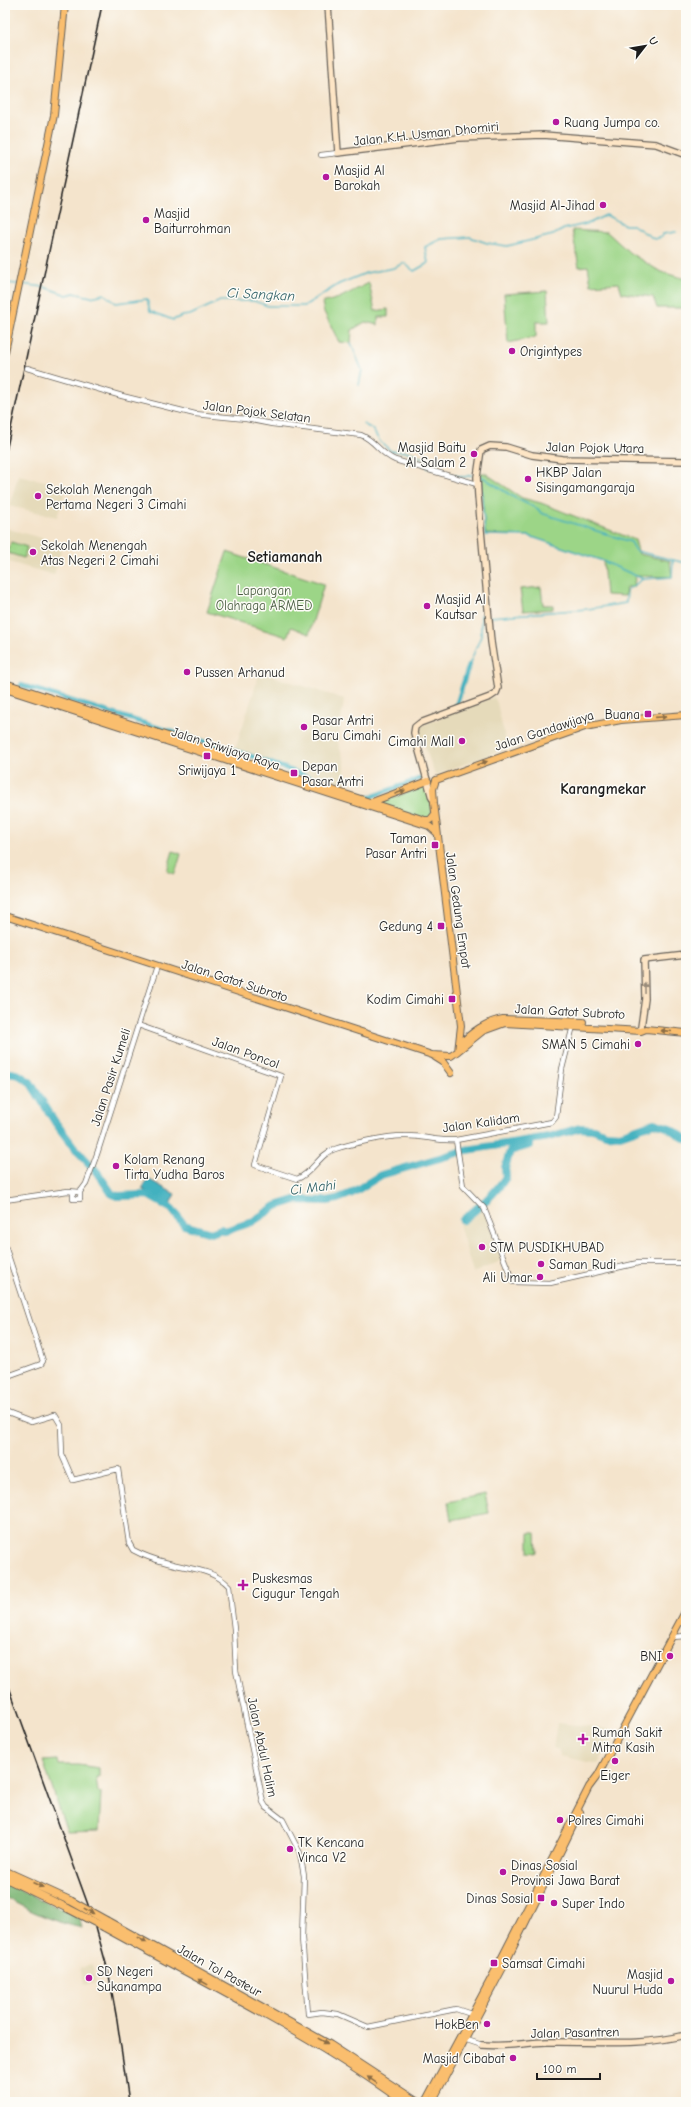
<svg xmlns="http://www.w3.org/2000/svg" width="691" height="2107" viewBox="0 0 691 2107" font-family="'Comic Neue',sans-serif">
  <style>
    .built { fill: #e5daba }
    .green { fill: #9cd587; stroke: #5c7852 }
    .forest { fill: #7db674; stroke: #4c6948 }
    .water { fill: #43b1bf; stroke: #30666e }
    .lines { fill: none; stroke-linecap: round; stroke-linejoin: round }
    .stream { stroke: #43b1bf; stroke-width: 1.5 }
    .canal { stroke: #43b1bf; stroke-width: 4.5 }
    .river { stroke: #43b1bf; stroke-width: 8 }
    .tertiary-casing { stroke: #68625a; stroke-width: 6 }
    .secondary-casing { stroke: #68625a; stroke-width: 8 }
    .primary-casing { stroke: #68625a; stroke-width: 8 }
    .trunk-casing { stroke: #68625a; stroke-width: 8 }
    .motorway-casing { stroke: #68625a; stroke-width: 9 }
    .tertiary { stroke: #fff; stroke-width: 4.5 }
    .secondary { stroke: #fde5c5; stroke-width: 5.5 }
    .primary { stroke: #fabe6e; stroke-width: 6 }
    .trunk { stroke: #fabe6e; stroke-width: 6 }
    .motorway { stroke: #fabe6e; stroke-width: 7 }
    .rail { stroke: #1c1c1c; stroke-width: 1.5 }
    .motorway-bridge-casing { stroke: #68625a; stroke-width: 9; stroke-linecap: butt }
    .motorway-bridge { stroke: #fabe6e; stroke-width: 7 }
    .oneway { fill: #8b6d45 }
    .oneway2 { fill: #988b79 }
    .poi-dot { fill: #b5179e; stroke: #fdfcf7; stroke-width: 1.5 }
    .labels { text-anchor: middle; stroke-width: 3; stroke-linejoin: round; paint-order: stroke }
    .poi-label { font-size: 13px; fill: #1c1c1c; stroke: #fdfcf7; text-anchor: start }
    .street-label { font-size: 13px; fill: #1c1c1c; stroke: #fdfcf7 }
    .park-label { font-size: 13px; fill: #495d41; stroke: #fdfcf7 }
    .water-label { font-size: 14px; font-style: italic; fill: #2e5f65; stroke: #fdfcf7 }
    .quarter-label { font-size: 15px; font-weight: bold; fill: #1c1c1c; stroke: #fdfcf7 }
  </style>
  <rect width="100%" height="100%" fill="#fdfcf7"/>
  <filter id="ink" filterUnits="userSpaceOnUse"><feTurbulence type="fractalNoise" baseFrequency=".025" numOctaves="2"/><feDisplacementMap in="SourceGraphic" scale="8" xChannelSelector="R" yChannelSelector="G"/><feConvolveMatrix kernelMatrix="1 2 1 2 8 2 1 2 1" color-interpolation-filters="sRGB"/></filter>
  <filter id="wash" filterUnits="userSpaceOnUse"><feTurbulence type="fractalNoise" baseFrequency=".012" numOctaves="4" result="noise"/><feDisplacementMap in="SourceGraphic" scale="16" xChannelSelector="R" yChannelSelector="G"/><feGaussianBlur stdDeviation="0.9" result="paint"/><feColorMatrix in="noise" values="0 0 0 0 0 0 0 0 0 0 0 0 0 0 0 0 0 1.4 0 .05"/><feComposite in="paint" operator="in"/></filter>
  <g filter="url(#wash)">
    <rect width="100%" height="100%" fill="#f4e4cc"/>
    <path class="built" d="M18 475 67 486 57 517 10 506Z
      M5 528 63 544 54 575 5 561Z
      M260 672 344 699 338 743 345 763V786L235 750Z
      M494 697 497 703 507 748 435 775 418 727Z
      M482 1206 503 1260 473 1273 459 1224Z
      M557 1723 598 1727 617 1731 598 1764 559 1756V1750L553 1748Z
      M92 1964 96 1983 84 1985 79 1969Z"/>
    <path class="green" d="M572 230 607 232 630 253 661 272 686 279V308H657L653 297 622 293 619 283 591 285 588 266 579 267Z
      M369 283 375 311 388 309V317H378V325L365 322 352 330 351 343 339 342 324 312 322 303 339 298Z
      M547 291 549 322H536V337L508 343 504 294Z
      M480 473H485L522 498 541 503 635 540 639 554 670 561 672 577 636 576 633 587H626L625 596 606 595 603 561 529 536 485 534Z
      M11 542 27 547 24 558 8 553Z
      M227 552 324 584 309 634 291 627 287 637 207 612Z
      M541 587 543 605H553V609L523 611 520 589Z
      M428 785 431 795 432 823 378 803Z
      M173 851 181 854 175 874 167 871Z
      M485 1494 489 1513 451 1520 448 1502Z
      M529 1533H536L537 1553 529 1552Z
      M58 1760 59 1765H78L99 1768V1777H96L98 1792 101 1793 99 1831 67 1832 43 1761Z"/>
    <path class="forest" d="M5 1883 79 1917 82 1928C54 1922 29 1911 5 1897Z"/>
    <path class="water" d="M148 1179 175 1194 170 1204 142 1189Z"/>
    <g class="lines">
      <path class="stream" d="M5 283 18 284
        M21 284 44 287 67 295 74 293 91 297 104 294 116 303 147 299 150 311 173 320 182 316 190 315 220 301H254L268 306H304L339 284 366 273 394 268 404 263 414 271 428 263 425 247 441 239 470 237 487 243 507 246 553 235 564 229 590 223 606 215 625 225H633L654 239 662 237 663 234 676 232
        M351 343 362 370 359 385
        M363 424 372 429 381 443
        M383 444 391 451C404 451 424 451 428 468H433
        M439 470 445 473
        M449 474 464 477 472 475
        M480 476 485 535 529 536 603 561 643 579 672 577 673 560
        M481 476 515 498 538 509 541 513 631 542 636 551 686 563
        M469 665 481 636V615L489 617 588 609 626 603 627 590 643 579"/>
      <path class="canal" d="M21 685 254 757 368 798 424 777
        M452 710 456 706 469 665"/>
      <path class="river" d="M5 1074 11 1073 19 1075 30 1082 55 1122 73 1146 97 1172 112 1194 117 1196 148 1195 172 1209 184 1225 211 1233 221 1229 225 1231 252 1222 276 1206 295 1200 327 1201 337 1199 352 1193 381 1175 467 1150 549 1137 580 1128 593 1129 606 1134 620 1135 654 1123 667 1127 686 1139
        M463 1220C479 1207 495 1194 506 1177L505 1168 510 1151 530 1145"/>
    </g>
  </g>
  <g filter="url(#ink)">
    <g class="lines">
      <g class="tertiary-casing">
        <path id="tertiary" d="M321 155 338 153
          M27 368 122 396 195 414 246 419 272 424 361 435C376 441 379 453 395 460L477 484
          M138 1025 281 1076 255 1165 297 1179C313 1173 319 1154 335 1149 353 1143 386 1136 404 1136 422 1135 438 1142 456 1140L552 1122 556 1117 562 1069 573 1026
          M456 1140 463 1186 484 1208 513 1282 550 1283 638 1263H686
          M80 1192 86 1184 97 1154 157 966
          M5 1200 68 1191 80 1192V1199H73V1192
          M5 1246 43 1361 41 1364 5 1377
          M5 1412 31 1422 55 1415 61 1425 62 1455 73 1480 118 1469 129 1543 133 1550C144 1556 156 1560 168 1563 189 1569 213 1569 229 1586L234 1629 236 1671 263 1802 266 1807 283 1820 300 1853 304 1876 302 1938 308 2014 322 2012 338 2014 368 2027 456 2009 471 2014
          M672 1637 686 1636
          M464 2039 482 2045"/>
      </g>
      <g class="secondary-casing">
        <path id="secondary" d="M328 5 338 153 459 138 543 135 656 144 686 155
          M432 798 414 733 415 727 420 723 490 697 496 693 498 688 491 642 478 496 477 477 481 450 490 446 506 447 532 455 562 459 686 461
          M641 1027 645 999 644 960 686 955
          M482 2045C504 2047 524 2043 546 2042 593 2041 640 2047 686 2035"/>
      </g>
      <g class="primary-casing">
        <path id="primary" d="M5 352 54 115 65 5
          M5 683 425 820H430L435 814
          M5 689 429 826 437 833
          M372 802 428 781
          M5 916 432 1055 451 1056 458 1051 461 1026 434 803 433 789 436 780 585 727 621 720 686 715
          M459 1045C472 1032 485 1022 503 1019L583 1022
          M458 1051 483 1031 505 1023 641 1031 646 1029 686 1033
          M435 1057 443 1062 451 1073"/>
      </g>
      <g class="trunk-casing">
        <path id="trunk" d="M425 2102 494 1973 589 1787 598 1775 686 1610
          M432 2102 506 1962 580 1812"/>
      </g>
      <g class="motorway-casing">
        <path id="motorway" d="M5 1871 71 1901
          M5 1878 69 1909
          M107 1921 330 2045 417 2102
          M104 1927C205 1983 311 2034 404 2102"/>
      </g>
      <use href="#tertiary" class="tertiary"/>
      <use href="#secondary" class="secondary"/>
      <use href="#primary" class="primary"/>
      <use href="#trunk" class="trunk"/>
      <use href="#motorway" class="motorway"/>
      <path class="rail" d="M5 456 102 5
        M5 1676 95 1924 108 1971 117 2020 129 2102"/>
      <g class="motorway-bridge-casing">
        <path id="motorway-bridge" d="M71 1901 107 1921
          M69 1909 104 1927"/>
      </g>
      <use href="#motorway-bridge" class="motorway-bridge"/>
    </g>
    <defs><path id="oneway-solid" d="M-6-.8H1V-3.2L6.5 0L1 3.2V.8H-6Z"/></defs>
    <g class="oneway">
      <use href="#oneway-solid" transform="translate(661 717) rotate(-4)"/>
      <use href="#oneway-solid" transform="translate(482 763) rotate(-19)"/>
      <use href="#oneway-solid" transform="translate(400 792) rotate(-21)"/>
      <use href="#oneway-solid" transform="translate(666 1031) rotate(-175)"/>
      <use href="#oneway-solid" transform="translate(38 1885) rotate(24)"/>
      <use href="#oneway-solid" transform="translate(89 1911) rotate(29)"/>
      <use href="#oneway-solid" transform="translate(142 1940) rotate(29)"/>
      <use href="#oneway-solid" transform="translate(203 1982) rotate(-151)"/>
      <use href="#oneway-solid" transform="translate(323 2041) rotate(29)"/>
      <use href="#oneway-solid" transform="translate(372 2080) rotate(-146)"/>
    </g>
    <use class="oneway2" href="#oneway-solid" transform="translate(645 988) rotate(-91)"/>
  </g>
  <g class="poi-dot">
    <circle cx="556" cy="122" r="4"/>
    <circle cx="326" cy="177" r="4"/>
    <circle cx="603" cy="205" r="4"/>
    <circle cx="146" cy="220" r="4"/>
    <circle cx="512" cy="351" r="4"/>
    <circle cx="474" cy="454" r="4"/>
    <circle cx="528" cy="479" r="4"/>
    <circle cx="38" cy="496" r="4"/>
    <circle cx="33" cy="552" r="4"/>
    <circle cx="427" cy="606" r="4"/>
    <circle cx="187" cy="672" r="4"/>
    <rect x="644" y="710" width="8" height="8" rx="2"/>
    <circle cx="304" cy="727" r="4"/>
    <circle cx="462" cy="741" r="4"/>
    <rect x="203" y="752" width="8" height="8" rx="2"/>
    <rect x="290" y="769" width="8" height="8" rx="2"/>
    <rect x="431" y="841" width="8" height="8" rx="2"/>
    <rect x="437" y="922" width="8" height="8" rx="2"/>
    <rect x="448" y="995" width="8" height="8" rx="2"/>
    <circle cx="638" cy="1044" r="4"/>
    <circle cx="116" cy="1166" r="4"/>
    <circle cx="482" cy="1247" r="4"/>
    <circle cx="541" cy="1264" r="4"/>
    <circle cx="540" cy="1277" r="4"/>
    <path d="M241 1579h4v4h4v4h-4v4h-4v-4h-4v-4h4z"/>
    <circle cx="670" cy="1656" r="4"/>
    <path d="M581 1733h4v4h4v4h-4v4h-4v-4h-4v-4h4z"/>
    <circle cx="615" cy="1761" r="4"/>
    <circle cx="560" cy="1820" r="4"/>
    <circle cx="290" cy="1849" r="4"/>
    <circle cx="503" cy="1872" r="4"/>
    <rect x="537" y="1894" width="8" height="8" rx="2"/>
    <circle cx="554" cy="1903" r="4"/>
    <rect x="490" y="1959" width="8" height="8" rx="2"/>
    <circle cx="89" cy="1978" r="4"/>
    <circle cx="671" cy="1981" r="4"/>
    <circle cx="487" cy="2024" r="4"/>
    <circle cx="513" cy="2058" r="4"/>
  </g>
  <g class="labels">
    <g class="poi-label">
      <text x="564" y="127">Ruang Jumpa co.</text>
      <text x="334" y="175">Masjid Al<tspan x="334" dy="15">Barokah</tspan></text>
      <text x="595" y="210" text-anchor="end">Masjid Al-Jihad</text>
      <text x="154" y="218">Masjid<tspan x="154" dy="15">Baiturrohman</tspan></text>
      <text x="520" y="356">Origintypes</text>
      <text x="466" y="452" text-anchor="end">Masjid Baitu<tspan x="466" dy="15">Al Salam 2</tspan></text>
      <text x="536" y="477">HKBP Jalan<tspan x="536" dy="15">Sisingamangaraja</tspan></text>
      <text x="46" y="494">Sekolah Menengah<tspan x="46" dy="15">Pertama Negeri 3 Cimahi</tspan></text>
      <text x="41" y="550">Sekolah Menengah<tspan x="41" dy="15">Atas Negeri 2 Cimahi</tspan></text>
      <text x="435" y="604">Masjid Al<tspan x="435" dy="15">Kautsar</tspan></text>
      <text x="195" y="677">Pussen Arhanud</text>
      <text x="640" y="719" text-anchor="end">Buana</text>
      <text x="312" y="725">Pasar Antri<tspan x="312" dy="15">Baru Cimahi</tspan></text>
      <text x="454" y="746" text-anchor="end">Cimahi Mall</text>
      <text x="302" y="771">Depan<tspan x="302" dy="15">Pasar Antri</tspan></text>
      <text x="207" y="775" text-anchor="middle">Sriwijaya 1</text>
      <text x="427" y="843" text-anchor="end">Taman<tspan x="427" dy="15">Pasar Antri</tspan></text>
      <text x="433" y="931" text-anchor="end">Gedung 4</text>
      <text x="444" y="1004" text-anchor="end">Kodim Cimahi</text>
      <text x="630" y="1049" text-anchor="end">SMAN 5 Cimahi</text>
      <text x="124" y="1164">Kolam Renang<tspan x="124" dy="15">Tirta Yudha Baros</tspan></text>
      <text x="490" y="1252">STM PUSDIKHUBAD</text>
      <text x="549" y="1269">Saman Rudi</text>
      <text x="532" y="1282" text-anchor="end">Ali Umar</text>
      <text x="252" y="1583">Puskesmas<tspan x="252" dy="15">Cigugur Tengah</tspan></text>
      <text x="662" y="1661" text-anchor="end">BNI</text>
      <text x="592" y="1737">Rumah Sakit<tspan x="592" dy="15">Mitra Kasih</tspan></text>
      <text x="615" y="1780" text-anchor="middle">Eiger</text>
      <text x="568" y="1825">Polres Cimahi</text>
      <text x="298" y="1847">TK Kencana<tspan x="298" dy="15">Vinca V2</tspan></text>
      <text x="511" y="1870">Dinas Sosial<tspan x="511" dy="15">Provinsi Jawa Barat</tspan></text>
      <text x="533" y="1903" text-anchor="end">Dinas Sosial</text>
      <text x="562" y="1908">Super Indo</text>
      <text x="502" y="1968">Samsat Cimahi</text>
      <text x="97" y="1976">SD Negeri<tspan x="97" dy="15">Sukanampa</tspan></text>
      <text x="663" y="1979" text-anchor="end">Masjid<tspan x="663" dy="15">Nuurul Huda</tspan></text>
      <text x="479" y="2029" text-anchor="end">HokBen</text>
      <text x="505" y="2063" text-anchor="end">Masjid Cibabat</text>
    </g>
    <g class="street-label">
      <text transform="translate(426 133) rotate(-6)" y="5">Jalan K.H. Usman Dhomiri</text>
      <text transform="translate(257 411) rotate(7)" y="5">Jalan Pojok Selatan</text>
      <text transform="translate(595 447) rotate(1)" y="5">Jalan Pojok Utara</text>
      <text transform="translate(544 730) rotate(-18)" y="5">Jalan Gandawijaya</text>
      <text transform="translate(226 748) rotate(18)" y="5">Jalan Sriwijaya Raya</text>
      <text transform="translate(459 910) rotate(82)" y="5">Jalan Gedung Empat</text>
      <text transform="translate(235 980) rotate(18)" y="5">Jalan Gatot Subroto</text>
      <text transform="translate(570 1011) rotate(3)" y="5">Jalan Gatot Subroto</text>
      <text transform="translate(246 1052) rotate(20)" y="5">Jalan Poncol</text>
      <text transform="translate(110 1077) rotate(-72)" y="5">Jalan Pasir Kumeli</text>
      <text transform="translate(481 1122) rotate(-8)" y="5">Jalan Kalidam</text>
      <text transform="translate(263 1747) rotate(78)" y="5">Jalan Abdul Halim</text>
      <text transform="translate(220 1970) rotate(29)" y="5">Jalan Tol Pasteur</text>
      <text transform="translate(575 2032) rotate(-1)" y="5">Jalan Pasantren</text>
    </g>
    <g class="park-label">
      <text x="264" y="595">Lapangan<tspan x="264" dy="15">Olahraga ARMED</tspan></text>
    </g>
    <g class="water-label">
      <text transform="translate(261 294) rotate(3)" y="5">Ci Sangkan</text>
      <text transform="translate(313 1187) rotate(-7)" y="5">Ci Mahi</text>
    </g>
    <g class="quarter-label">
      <text x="285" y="562">Setiamanah</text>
      <text x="603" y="794">Karangmekar</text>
    </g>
  </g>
  <rect width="691" height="2107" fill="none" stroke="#fdfcf7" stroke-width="20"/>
  <g transform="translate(645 46) rotate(59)" stroke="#fdfcf7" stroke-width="3" paint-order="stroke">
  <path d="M0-3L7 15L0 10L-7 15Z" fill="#1c1c1c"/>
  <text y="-6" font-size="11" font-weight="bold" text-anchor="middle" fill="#1c1c1c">U</text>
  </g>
  <path d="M537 2073v6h63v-6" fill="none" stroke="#1c1c1c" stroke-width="2"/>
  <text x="543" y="2073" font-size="12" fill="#1c1c1c" stroke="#fdfcf7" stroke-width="3" paint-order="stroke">100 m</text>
</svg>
